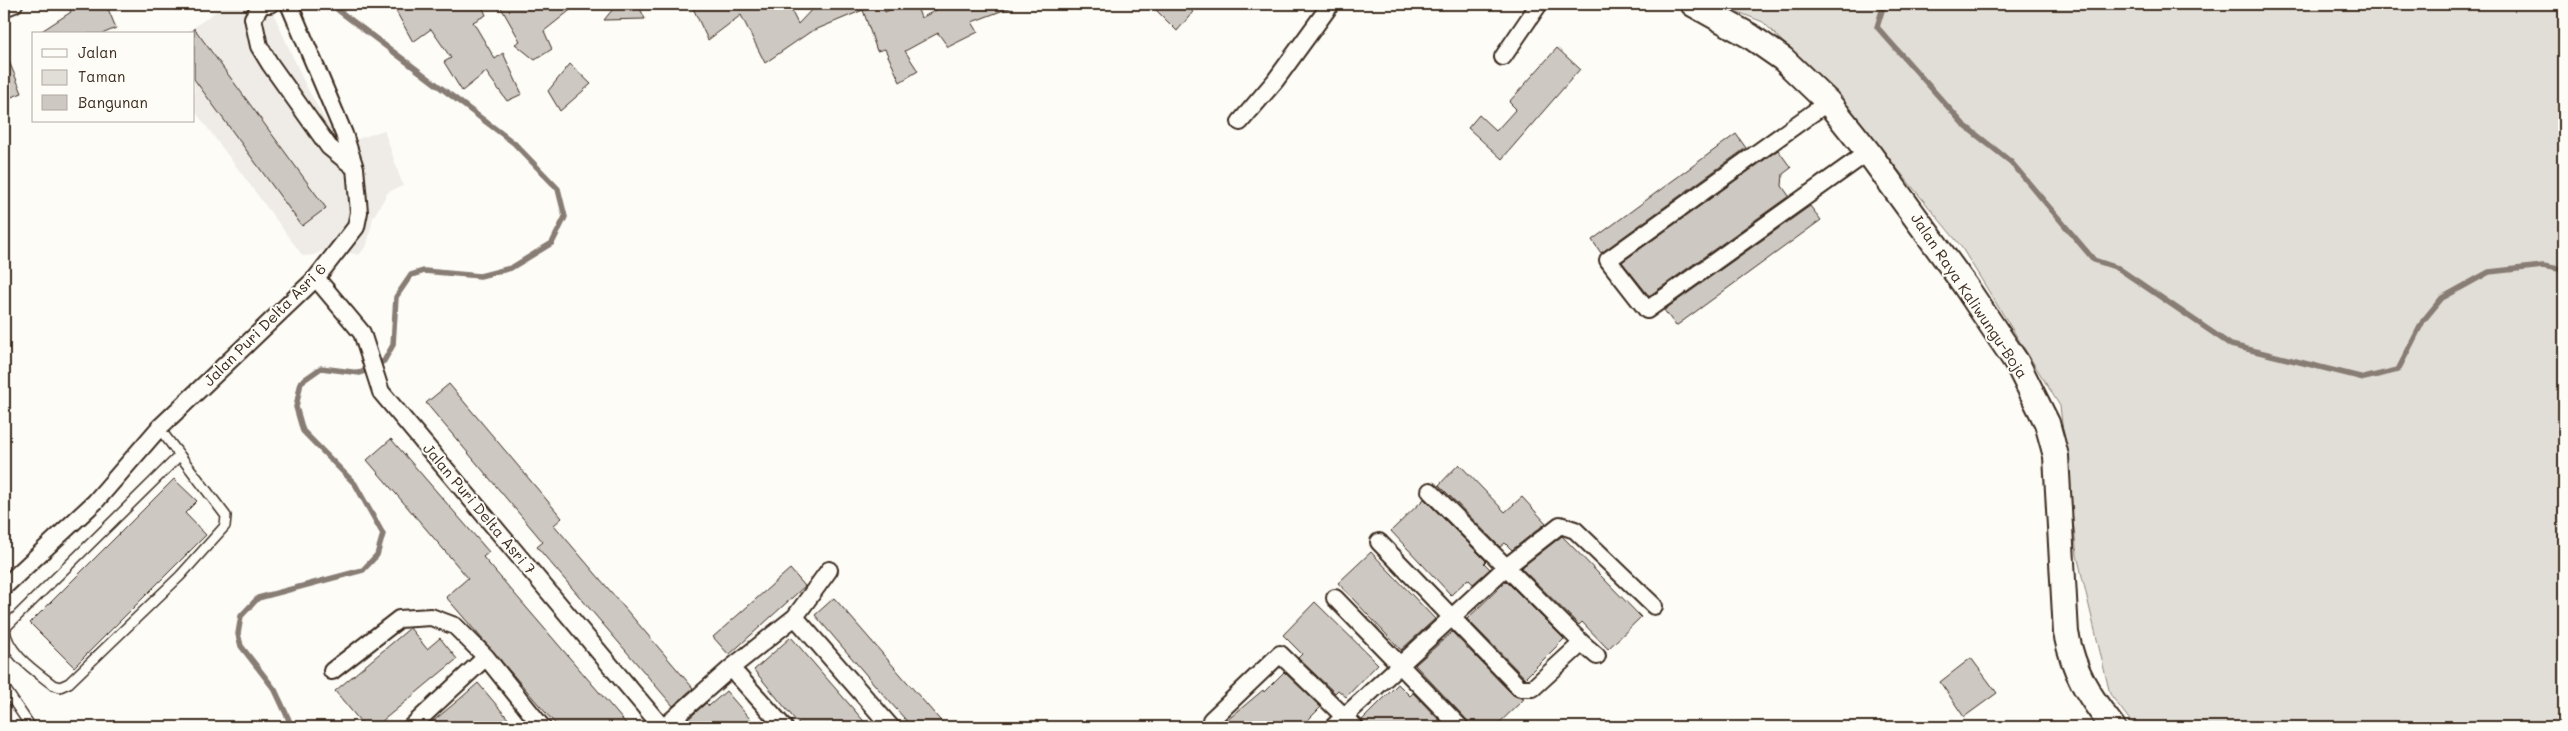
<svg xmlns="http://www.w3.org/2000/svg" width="2568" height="731" viewBox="0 0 2568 731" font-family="Mali,sans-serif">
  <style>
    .built { fill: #efece7 }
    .green { fill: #e1ded7; stroke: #8e847a }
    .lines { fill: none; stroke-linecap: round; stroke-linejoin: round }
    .stream { stroke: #887d74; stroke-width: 5.5 }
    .building { fill: #cdc8c2; stroke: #3b2a1e }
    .service-casing { stroke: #3b2a1e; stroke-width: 12 }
    .minor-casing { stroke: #3b2a1e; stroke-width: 20 }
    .secondary-casing { stroke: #3b2a1e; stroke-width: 28 }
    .service { stroke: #fdfcf7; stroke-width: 9 }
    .minor { stroke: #fdfcf7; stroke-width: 16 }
    .secondary { stroke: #fdfcf7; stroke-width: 24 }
    .labels { text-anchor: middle; stroke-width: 4; stroke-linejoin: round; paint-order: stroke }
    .street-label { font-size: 15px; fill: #3b2a1e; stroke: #fdfcf7 }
  </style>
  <rect width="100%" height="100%" fill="#fdfcf7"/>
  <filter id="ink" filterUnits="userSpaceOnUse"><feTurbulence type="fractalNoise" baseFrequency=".02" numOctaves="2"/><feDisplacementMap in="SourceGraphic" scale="10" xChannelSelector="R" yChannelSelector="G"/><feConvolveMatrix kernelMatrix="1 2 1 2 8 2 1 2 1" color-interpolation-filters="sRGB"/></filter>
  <g filter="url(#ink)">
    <path class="built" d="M226 4H266L275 17 306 86 340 145 384 130 403 186 388 192 373 218 367 245 359 255 329 248 314 255 303 256 194 110V34H185Z"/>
    <path class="green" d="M1718 4H2564V727H2135L2110 694 2077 555 2060 406 1960 245 1844 104 1763 22Z"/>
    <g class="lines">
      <path class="stream" d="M1884 4 1877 27 1964 125 2011 162 2094 260 2118 268 2231 345 2364 378 2398 370 2423 321 2442 298 2489 272 2543 266 2564 270
        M290 727 289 720 275 690 241 646 238 634 241 616 258 598 363 570 377 555 383 534 355 484 303 431 296 407 301 382 321 368 360 373 384 361 393 345 396 297 411 275 424 271 480 276 511 268 552 243 565 217 558 189 514 143 338 10 334 4"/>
    </g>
    <path class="building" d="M66 4H106L116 28 102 34H37L71 12Z
      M392 4H481L486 15 473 22 495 59 503 53 522 94 507 101 486 72 462 91 444 62 451 58 431 29 413 42Z
      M499 4H578L544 31 552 49 535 60 515 44 520 41Z
      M617 4H638L645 19 604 20Z
      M691 4H788L798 24 817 4H881L885 12 903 4H916L921 18 948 4 1017 5 972 22 978 32 948 47 938 33 905 51 918 71 900 82 885 49 877 51 863 10 810 32 765 63 741 15 708 40Z
      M1150 4H1183L1193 12 1177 31Z
      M194 28 326 208 302 226 194 79Z
      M1557 48 1580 69 1502 159 1468 128 1479 115 1496 131 1516 109 1509 102Z
      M4 49 22 93 4 100Z
      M570 64 591 84 560 111 548 91Z
      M1736 134 1746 148 1601 253 1592 240Z
      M1778 150 1791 168 1783 174 1782 186 1789 196 1649 296 1622 262Z
      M1810 206 1821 220 1676 326 1664 310Z
      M449 384 562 518 554 525 693 688 673 706 537 547 543 542 426 403Z
      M391 439 489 552 483 557 629 727H558L446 597 468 578 367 460Z
      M1459 464 1505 512 1522 497 1546 523 1512 550 1505 543 1500 547 1439 485Z
      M174 479 197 501 185 513 206 535 74 667 30 623Z
      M1424 499 1486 561 1484 563 1490 569 1473 584 1468 579 1451 595 1391 531Z
      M1562 536 1641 617 1608 649 1582 622 1579 625 1521 568Z
      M1371 552 1435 619 1401 650 1338 583Z
      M790 569 805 586 729 655 713 637Z
      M1506 581 1564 639 1525 678 1467 619Z
      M834 598 843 608 946 727H912L874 684 815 615Z
      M1315 602 1378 664 1346 697 1338 690 1335 693 1298 658 1302 654 1283 635Z
      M410 628 427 649 440 638 457 659 375 727H365L335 691Z
      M1452 632 1513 695 1524 699 1495 727H1470L1467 720 1415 665Z
      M791 637 809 658 869 727H801L754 670Z
      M1971 658 1997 693 1964 717 1940 682Z
      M1284 672 1321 707 1301 727H1219L1263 690 1264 692Z
      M478 683 515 727H426L461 698Z
      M1398 684 1410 696 1413 693 1446 727H1365L1362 720Z
      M726 691 757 727H692L686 721 706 703 709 706Z"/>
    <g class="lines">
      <g class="service-casing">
        <path id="service" d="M159 428 226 516 225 526 180 576 69 683 60 687 53 685C35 671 6 652 5 628L179 456
          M4 687 31 727"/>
      </g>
      <g class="minor-casing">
        <path id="minor" d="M270 4H262L253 18 259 46 270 64 329 147 355 168
          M4 8 14 4
          M1503 57 1539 4
          M1828 102 1608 260 1647 310 1868 152
          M1240 122 1275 81 1331 4
          M316 278 362 333 381 392 662 727
          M1430 491 1582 643
          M1379 542 1520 688H1533L1582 643 1597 656
          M4 587 95 502 159 428 316 278 356 227 359 212 355 168 344 134 289 4
          M1335 598 1460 727
          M795 617 891 727
          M731 668 784 727
          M332 671 399 619 431 617 455 626 486 657 542 727
          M1211 720 1280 654 1355 727
          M411 727 486 657
          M664 727 731 668 795 617 829 570
          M1333 727 1505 568 1560 525 1575 530 1654 606"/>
      </g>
      <g class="secondary-casing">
        <path id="secondary" d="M1693 4 1750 36 1783 59 1828 102 1868 152 1964 284 2017 363 2047 423 2056 456 2066 633C2074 673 2088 695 2113 727"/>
      </g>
      <use href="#service" class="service"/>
      <use href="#minor" class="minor"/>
      <use href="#secondary" class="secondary"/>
    </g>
  </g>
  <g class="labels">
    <g class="street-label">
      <text transform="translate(1969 296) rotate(56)" y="5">Jalan Raya Kaliwungu-Boja</text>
      <text transform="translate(265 325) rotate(-45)" y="5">Jalan Puri Delta Asri 6</text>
      <text transform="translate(479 509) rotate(50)" y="5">Jalan Puri Delta Asri 7</text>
    </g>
  </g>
  <rect width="2568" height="731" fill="none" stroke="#fdfcf7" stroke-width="20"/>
  <rect x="10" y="10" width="2548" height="711" fill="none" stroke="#3b2a1e" stroke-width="2" filter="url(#ink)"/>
  <rect x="32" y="32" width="162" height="90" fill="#fdfcf7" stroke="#afa8a0"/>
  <rect x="42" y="49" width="25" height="8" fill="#fdfcf7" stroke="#afa8a0"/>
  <text x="78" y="58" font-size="15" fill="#3b2a1e">Jalan</text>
  <rect x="42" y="70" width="25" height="15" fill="#e1ded7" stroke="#afa8a0"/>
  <text x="78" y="82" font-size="15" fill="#3b2a1e">Taman</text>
  <rect x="42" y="95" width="25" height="15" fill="#cdc8c2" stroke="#afa8a0"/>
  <text x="78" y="108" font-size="15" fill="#3b2a1e">Bangunan</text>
</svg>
